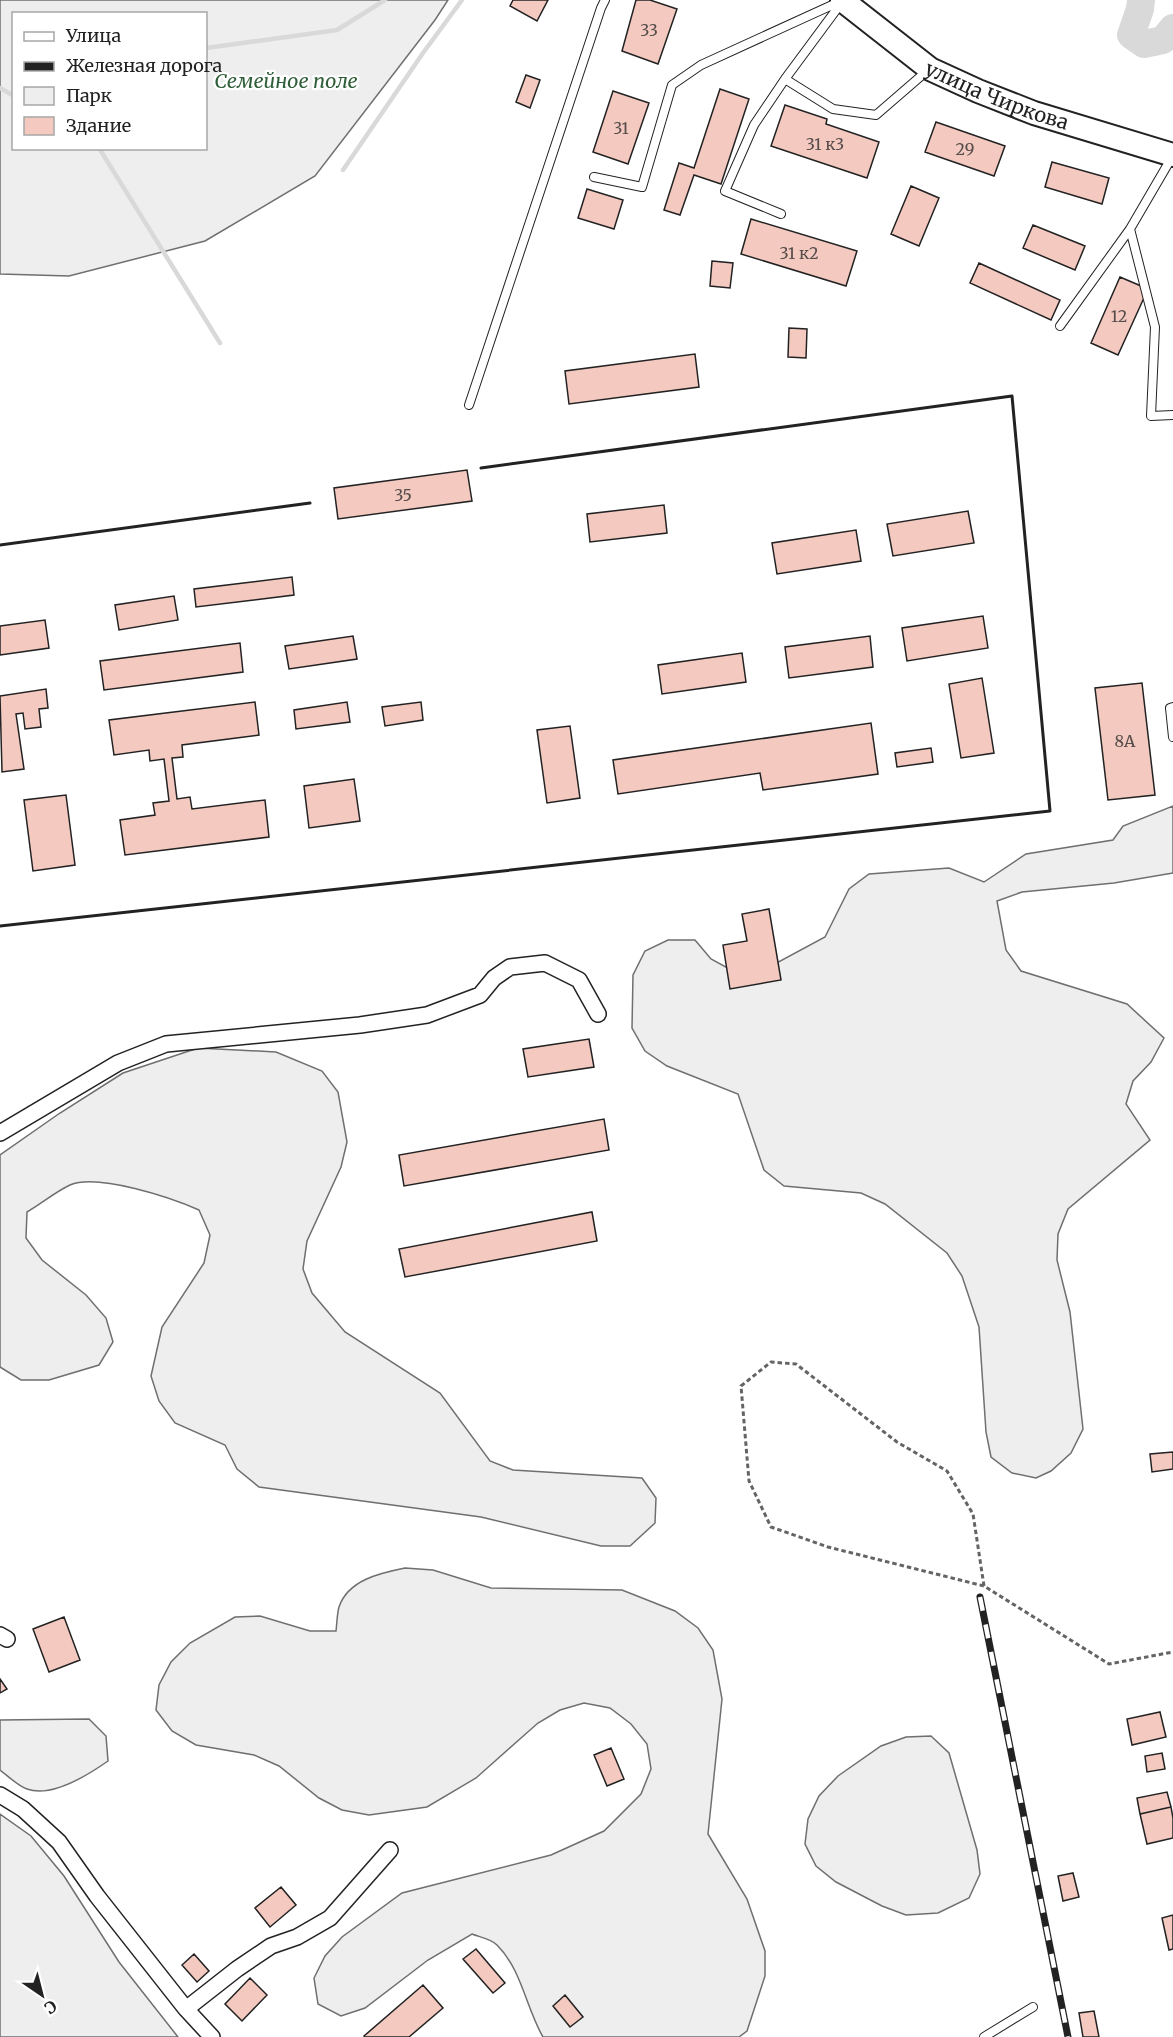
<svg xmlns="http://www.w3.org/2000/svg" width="1173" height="2037" viewBox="0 0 1173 2037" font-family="Merriweather,serif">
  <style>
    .green { fill: #eee; stroke: #6f6f6f; stroke-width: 1.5; fill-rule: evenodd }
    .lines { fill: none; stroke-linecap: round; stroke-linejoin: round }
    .stream { stroke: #d9d9d9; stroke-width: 4.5 }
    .river { stroke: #d9d9d9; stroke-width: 28 }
    .building { fill: #f3c9c0; stroke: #222; stroke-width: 1.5 }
    .lane-casing { stroke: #222; stroke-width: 10 }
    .street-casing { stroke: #222; stroke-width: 18 }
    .primary-casing { stroke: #222; stroke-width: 26 }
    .path { stroke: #646464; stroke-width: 3; stroke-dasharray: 4.5 3; stroke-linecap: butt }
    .lane { stroke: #fff; stroke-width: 8 }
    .street { stroke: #fff; stroke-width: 15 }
    .primary { stroke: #fff; stroke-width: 22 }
    .rail-casing { stroke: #222; stroke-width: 7 }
    .rail { stroke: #fff; stroke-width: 4.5; stroke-dasharray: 14; stroke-linecap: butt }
    .wall { stroke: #222; stroke-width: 3 }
    .labels { text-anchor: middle; stroke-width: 4.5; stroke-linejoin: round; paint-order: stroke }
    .number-label { font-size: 16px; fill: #564c4a }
    .park-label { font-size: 20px; font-style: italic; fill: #2f5e38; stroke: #fff }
    .street-label { font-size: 20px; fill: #222; stroke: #fff }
  </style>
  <rect width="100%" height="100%" fill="#fff"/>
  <path class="green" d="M0 0H448L435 20 315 176 205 241 69 276 0 274ZM14 14H206V148H14Z
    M1173 806V873L1114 883 1022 892 997 901 1006 950 1021 971 1127 1004 1164 1038 1151 1062 1133 1081 1126 1104 1150 1140 1068 1209 1058 1234 1057 1260 1070 1312 1083 1429 1071 1453 1051 1471 1036 1478 1012 1473 991 1457 986 1432 979 1327 962 1276 947 1253 885 1204 861 1193 784 1186 764 1170 738 1094 667 1066 645 1051 632 1028 633 975 645 951 668 940H695L711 959 733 971 758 973 825 937 849 889 869 874 949 868 984 882 1026 854 1113 840 1123 826Z
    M198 1048 276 1052 322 1071 338 1092 347 1142 341 1167 307 1241 303 1269 312 1293 345 1332 440 1393 490 1461 513 1470 642 1478 656 1498 655 1523 630 1546H601L481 1517 259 1487 237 1469 225 1445 175 1423 159 1401 151 1376 162 1327 204 1263 210 1235 199 1210C172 1198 98 1173 70 1185 55 1192 41 1204 27 1212L26 1238 42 1260 86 1295 106 1318 113 1342 99 1365 49 1380H21L0 1367V1155L60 1113 123 1073Z
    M405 1568 433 1570 491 1588 622 1590 675 1611 698 1628 713 1650 722 1699 708 1834 747 1899 765 1951V1976L747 2031 739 2037H543C526 2008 522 1970 497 1945 492 1939 479 1937 472 1934L428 1960 365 2008 341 2016 318 2004 314 1978 325 1956 342 1937 402 1893 551 1855 604 1831 641 1794 651 1769 647 1744 631 1724 610 1708 584 1703 560 1710 538 1723 476 1778 427 1807 369 1815 342 1810 319 1798 279 1766 254 1755 196 1745 172 1731 156 1710 159 1685 171 1662 190 1643 235 1617 260 1616 310 1631H336C337 1623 337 1614 339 1607 348 1580 380 1573 405 1568Z
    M89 1719 106 1736 108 1761C88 1775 51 1798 27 1789 18 1786 8 1776 0 1770V1720Z
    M931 1736 949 1753 977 1850 980 1874 969 1898 938 1913 906 1915 882 1906 836 1882 816 1866 805 1844 808 1819 819 1796 838 1776 881 1746 906 1737Z
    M0 1814 31 1836 64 1876 119 1962 178 2037H0Z"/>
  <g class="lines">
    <path class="stream" d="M206 48 337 30 385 0
      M0 88 14 96
      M99 148 220 343
      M343 170 423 53 462 0"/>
    <path class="river" d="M1141 0 1140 9 1131 35 1144 44 1163 40 1173 28"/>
  </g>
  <path class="building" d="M513 0H548L537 21 510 6Z
    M636 0H650L677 9 658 64 622 51Z
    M526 75 540 80 530 108 516 102Z
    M720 89 749 99 721 184 694 175 680 215 664 210 679 163 694 168Z
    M613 91 649 103 628 164 593 152Z
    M785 105 827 119 826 124 879 142 867 178 771 146Z
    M936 122 1005 146 994 176 925 152Z
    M1052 162 1109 178 1102 204 1045 187Z
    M911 186 939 198 919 246 891 234Z
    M587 189 623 200 614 229 578 218Z
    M751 219 857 251 846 286 741 254Z
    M1033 225 1085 246 1075 270 1023 248Z
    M712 261 733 263 730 288 710 286Z
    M979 263 1060 300 1051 320 970 283Z
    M1120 277 1148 289 1118 355 1091 343Z
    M789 328 807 329 806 358 788 357Z
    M695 354 699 387 569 404 565 371Z
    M467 470 472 501 338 519 334 488Z
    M664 505 667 533 590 542 587 514Z
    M968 511 974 543 893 556 887 524Z
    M856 530 861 561 777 574 772 543Z
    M292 577 294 595 196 607 194 589Z
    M174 596 178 620 119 630 115 605Z
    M983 616 988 648 907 661 902 628Z
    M45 620 49 648 0 655V626Z
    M353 636 357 659 289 669 285 646Z
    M870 636 873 667 789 678 785 647Z
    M240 643 243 672 104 690 100 661Z
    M742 653 746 682 662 694 658 665Z
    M982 678 994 753 961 758 949 684Z
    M1142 683 1155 795 1108 800 1095 688Z
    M46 689 48 708 39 709 41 727 25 729 23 713 16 714 24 769 2 772 0 696Z
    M255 702 259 735 182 745 183 757 172 758 177 799 190 797 192 809 265 800 269 837 125 855 120 820 155 815 153 803 169 801 164 759 150 761 149 750 114 755 109 720Z
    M347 702 350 722 296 729 294 710Z
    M421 702 423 720 385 726 382 707Z
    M871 723 878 774 763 790 760 773 618 794 613 760Z
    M570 726 580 798 547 803 537 730Z
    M931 748 933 762 897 767 895 753Z
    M354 779 360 821 309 828 304 786Z
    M66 795 75 865 33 871 24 800Z
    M769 909 781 980 730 989 723 945 747 941 742 914Z
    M589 1039 594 1067 528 1077 523 1049Z
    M604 1119 609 1150 404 1186 399 1155Z
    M592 1212 597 1241 405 1277 399 1249Z
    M1173 1452V1469L1152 1472 1150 1454Z
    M64 1617 80 1660 49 1672 33 1629Z
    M0 1679 7 1689 0 1693Z
    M1160 1712 1166 1737 1132 1745 1127 1719Z
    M611 1748 624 1779 607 1786 594 1755Z
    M1162 1753 1165 1769 1147 1772 1145 1756Z
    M1167 1792 1171 1807 1140 1814 1137 1798Z
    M1171 1807 1173 1818V1838L1147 1844 1140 1814Z
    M1073 1873 1079 1897 1063 1901 1058 1876Z
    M281 1887 296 1905 270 1927 255 1908Z
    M1173 1915V1949L1169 1950 1162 1918Z
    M476 1949 505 1983 493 1993 463 1959Z
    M194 1954 209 1971 197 1982 182 1965Z
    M250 1978 267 1995 242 2021 225 2004Z
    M423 1985 443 2008 409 2037H365L364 2036Z
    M565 1995 583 2017 570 2027 553 2006Z
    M1094 2011 1099 2037H1083L1079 2013Z"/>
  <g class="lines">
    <g class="lane-casing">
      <path id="lane" d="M842 2 785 79 833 109 876 115 928 70
        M1172 157 1130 229 1155 327 1151 416 1173 415
        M594 177 642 187 672 85 701 65 841 1
        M781 214 725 191 754 125 785 79
        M1060 326 1130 229
        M469 405 601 8 605 0
        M1173 707 1170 708 1173 737
        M984 2037 1033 2007"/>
    </g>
    <g class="street-casing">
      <path id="street" d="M0 1133 118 1063 166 1044 360 1025 427 1015 480 995 494 978 510 967 545 963 579 980 598 1014
        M0 1635 7 1639
        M0 1795 23 1809 59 1842 97 1896 186 2009 212 2037
        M186 2009 237 1969 271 1946 297 1937 330 1918 390 1850"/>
    </g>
    <g class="primary-casing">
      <g id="primary">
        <path id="s1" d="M842 0 930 69 978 91 1034 113 1173 155"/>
      </g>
    </g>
    <path class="path" d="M984 1586 973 1514 947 1471 897 1442 796 1364 771 1362 741 1386 749 1481 771 1527 828 1547 984 1586 1109 1664 1173 1652"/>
    <use href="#lane" class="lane"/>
    <use href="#street" class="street"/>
    <use href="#primary" class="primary"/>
    <g class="rail-casing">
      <path id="rail" d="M980 1597 1068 2037"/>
    </g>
    <use href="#rail" class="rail"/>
    <path class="wall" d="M0 545 310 503
      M0 926 1050 811 1012 396 481 468"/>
  </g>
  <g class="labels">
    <g class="number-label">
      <text x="649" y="36">33</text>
      <text x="621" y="134">31</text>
      <text x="825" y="150">31 к3</text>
      <text x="965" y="155">29</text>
      <text x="799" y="259">31 к2</text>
      <text x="1119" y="322">12</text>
      <text x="403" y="501">35</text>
      <text x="1125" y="747">8А</text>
    </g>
    <g class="park-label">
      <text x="286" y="88">Семейное поле</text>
    </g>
    <g class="street-label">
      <text dy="7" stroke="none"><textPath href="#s1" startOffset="184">улица Чиркова</textPath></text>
    </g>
  </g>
  <rect x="12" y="12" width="195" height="138" fill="#ffffff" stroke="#a7a7a7" stroke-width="1.5"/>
  <rect x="24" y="32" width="30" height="9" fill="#ffffff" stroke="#a7a7a7" stroke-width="1.5"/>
  <text x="66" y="42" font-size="18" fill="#222222">Улица</text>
  <rect x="24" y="62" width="30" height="9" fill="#222222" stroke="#a7a7a7" stroke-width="1.5"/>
  <text x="66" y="72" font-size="18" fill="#222222">Железная дорога</text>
  <rect x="24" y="87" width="30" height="18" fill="#eeeeee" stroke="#a7a7a7" stroke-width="1.5"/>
  <text x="66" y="102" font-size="18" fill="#222222">Парк</text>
  <rect x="24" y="117" width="30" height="18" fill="#f3c9c0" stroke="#a7a7a7" stroke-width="1.5"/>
  <text x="66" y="132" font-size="18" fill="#222222">Здание</text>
  <g transform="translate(42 1995) rotate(145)" stroke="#ffffff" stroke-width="4.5" paint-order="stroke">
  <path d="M0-4.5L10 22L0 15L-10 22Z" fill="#222222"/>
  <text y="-9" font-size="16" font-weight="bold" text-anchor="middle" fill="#222222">С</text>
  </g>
</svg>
